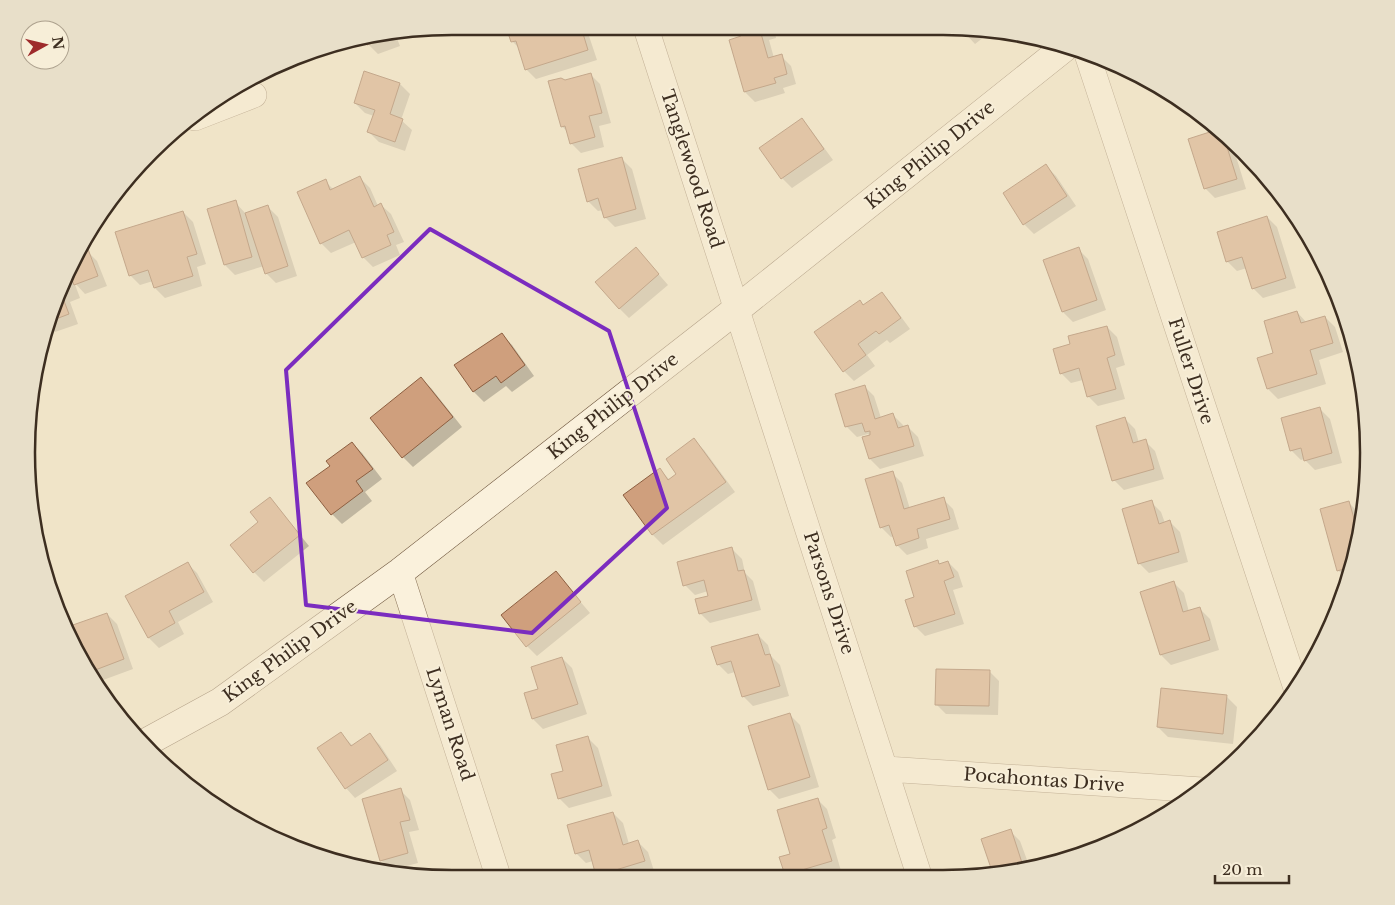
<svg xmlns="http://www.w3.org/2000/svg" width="1395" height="905" viewBox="0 0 1395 905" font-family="'Libre Baskerville',serif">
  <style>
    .shadow { fill: #0003 }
    .building { fill: #cf9f7d; stroke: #8d5f41 }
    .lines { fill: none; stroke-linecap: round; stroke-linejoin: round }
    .street-casing { stroke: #8d765c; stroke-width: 26 }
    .secondary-casing { stroke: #6f573f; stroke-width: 29 }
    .street { stroke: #faf1dc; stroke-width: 25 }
    .secondary { stroke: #faf1dc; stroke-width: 28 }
    .marked { fill: none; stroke: #7b2cbf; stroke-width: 4; stroke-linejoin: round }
    .labels { text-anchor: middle; stroke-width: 4; stroke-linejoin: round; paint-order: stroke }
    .street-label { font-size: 18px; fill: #3d2e20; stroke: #f7eed8 }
    .rim { fill: none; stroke: #3d2e20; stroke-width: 2.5 }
  </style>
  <rect width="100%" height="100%" fill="#f0e4c8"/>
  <path class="shadow" d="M508 27H586L597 60 536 79 526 69 520 49 512 41Z
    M740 28H774L776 38 769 40 774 58 781 56 791 66 796 84 783 88 785 93 755 102 745 92 730 40 743 37Z
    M962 30H993L975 44Z
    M396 36 400 46 378 54 368 44 367 40Z
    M590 74 600 84 611 123 599 126 604 147 581 153 571 143 568 133 562 126 565 81Z
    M400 84 410 94 401 120 412 130 405 151 379 142 369 132 374 116 365 113 355 103Z
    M801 120 811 130 833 160 792 188 782 178 761 149Z
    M1221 130 1231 140 1246 189 1215 198 1205 188Z
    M622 159 632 169 646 219 615 227 605 217 603 210 598 211 588 201Z
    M1046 166 1056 176 1076 206 1034 234 1024 224Z
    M360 178 370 188 378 206 381 205 391 214 404 242 396 245 400 255 373 267 363 257 356 242 331 253 321 243 325 181 334 190Z
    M235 202 246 214 268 207 278 217 297 276 276 283 266 273 264 266 235 275 225 265Z
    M183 212 193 222 206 264 197 267 202 286 165 298 155 288 153 281 140 285 130 275Z
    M1267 217 1277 227 1296 288 1263 298 1253 288 1247 268 1237 271 1227 261Z
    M636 248 668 285 629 318 619 308Z
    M1078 249 1088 259 1106 310 1073 322 1063 312Z
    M87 251 97 261 107 286 85 294 74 282 80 298 70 302 78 324 55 332 47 324 49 315 82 253Z
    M882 293 891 303 910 329 890 343 887 340 867 355 875 366 854 381 844 371 860 301 864 306Z
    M1297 312 1307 323 1325 317 1335 327 1343 352 1319 360 1326 384 1278 399 1268 389 1275 354Z
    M1107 327 1117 337 1125 365 1116 368 1125 399 1098 406 1088 396 1083 380 1071 383 1061 373 1072 345Z
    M502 335 512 345 534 376 512 392 506 386 484 402 474 392 455 366Z
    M421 379 431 388 462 427 413 467 403 457Z
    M864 386 874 396 881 418 893 415 903 425 904 428 908 427 918 437 924 456 880 469 870 459V436L868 434 857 437 847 427 837 395Z
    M1320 409 1330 419 1342 463 1315 470 1304 459 1301 460 1291 450Z
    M1125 419 1135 429 1139 443 1145 441 1155 451 1164 479 1124 490 1114 480Z
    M694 440 704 450 735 492 663 545 653 535 625 496 660 470 670 480 678 474Z
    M352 443 362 453 382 479 365 492 372 501 342 524 332 514 331 466Z
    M892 473 902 483 910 509 943 499 953 509 959 529 926 539 928 548 907 555 897 545 894 536 891 537 881 527Z
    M270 498 309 546 264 582 254 572Z
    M1151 502 1161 512 1165 523 1170 522 1180 532 1188 562 1149 573 1139 563Z
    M1348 502 1358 512 1361 524 1348 580 1338 570Z
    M732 549 742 559 745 573 753 581 761 610 710 623 700 613 710 597 708 591 695 595 685 585Z
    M937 562 940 565 948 562 958 572 963 587 953 590 964 624 925 636 915 626V597Z
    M187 563 197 573 213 602 178 622 184 634 159 648 149 638 127 596Z
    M555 572 590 613 537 656 527 646Z
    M1174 583 1184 593 1189 612 1200 609 1210 619 1219 650 1171 665 1161 655Z
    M107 614 117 624 133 669 95 683 70 628Z
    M758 635 768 645 771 656 780 665 789 696 753 706 743 696 735 672 728 674 718 664Z
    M562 658 572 668 587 714 543 729 533 719 525 694 540 690Z
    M989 671 999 681 998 715 946 714 936 704Z
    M1162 690 1227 697 1237 707 1233 744 1168 737 1158 727Z
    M790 715 800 725 819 787 779 799 769 789Z
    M341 734 353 746 370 735 380 745 397 771 355 798 346 788Z
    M588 738 598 748 612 796 569 808 559 798Z
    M400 790 410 800 419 830 409 832 418 863 391 870 381 860Z
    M817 799 827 809 836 838 832 840 841 871 819 877H789L786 874 792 855Z
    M613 813 623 823 629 844 638 842 648 852 654 871 637 876H599L593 861 586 863 576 853Z
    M1010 831 1020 841 1030 868 994 874 982 840Z"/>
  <path class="building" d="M506 27H581L588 50 525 70 516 41 511 42Z
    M739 28H766L760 30 768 58 782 54 787 74 774 78 776 83 744 92 729 40 741 36Z
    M390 37 367 45 366 41Z
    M364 71 400 83 390 114 403 119 395 142 367 132 375 110 354 103Z
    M591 73 602 113 589 116 595 137 570 144 565 126 561 127 548 81 561 78 565 80Z
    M802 118 824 149 781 179 759 148Z
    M1219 129 1222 131 1237 179 1204 189 1188 139Z
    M622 157 636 209 604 218 598 198 587 202 578 169Z
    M1046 164 1067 196 1023 225 1003 193Z
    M360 176 374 207 381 203 394 232 387 235 391 245 362 258 349 230 320 244 297 192 326 179 330 190Z
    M236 200 252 257 224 265 207 209Z
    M268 205 288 266 265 274 245 213Z
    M183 211 197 254 187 257 193 276 154 288 148 270 129 276 115 232Z
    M1267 216 1286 278 1252 289 1242 257 1226 262 1217 232Z
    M636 247 659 274 619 309 595 282Z
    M1079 247 1097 300 1062 312 1043 260Z
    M88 249 98 276 74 285 70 275 83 251Z
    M68 281 70 288 61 292Z
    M882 292 901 318 879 334 876 331 858 344 866 355 843 372 814 332 860 300 863 305Z
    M61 293 69 314 48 322 49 315Z
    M1297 311 1301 323 1325 316 1333 343 1310 350 1317 374 1267 389 1257 358 1273 353 1264 321Z
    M1107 326 1115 355 1107 358 1116 389 1087 397 1079 368 1060 374 1053 349 1070 344 1068 336Z
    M502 333 525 365 501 383 496 376 473 392 454 365Z
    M421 377 453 417 402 458 370 418Z
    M865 385 875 419 893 413 898 428 908 425 914 446 869 459 862 437 870 435V431L865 432 862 423 845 427 835 394Z
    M1320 407 1332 453 1304 461 1301 448 1290 451 1281 418Z
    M1125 417 1133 443 1146 439 1154 469 1112 481 1096 426Z
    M694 438 726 482 652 535 623 495 660 468 668 480 676 474 666 459Z
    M352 442 373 469 356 481 363 491 331 515 306 483 330 466 326 461Z
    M893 471 904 509 944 497 950 519 917 529 919 538 896 546 889 525 880 528 865 479Z
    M270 497 300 535 253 573 230 545 258 522 250 512Z
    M1152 500 1159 524 1170 520 1179 552 1138 564 1122 509Z
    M1349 501 1359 536 1351 567 1337 571 1320 509Z
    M732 547 738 571 744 570 752 600 699 614 695 599 708 596 704 580 683 586 677 562Z
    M938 560 939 564 948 561 954 577 944 581 955 614 914 627 905 600 914 597 906 571Z
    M188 562 204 592 169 611 175 623 148 638 125 596Z
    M556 571 581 602 526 647 501 615Z
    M1174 581 1183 612 1200 607 1210 640 1160 655 1140 592Z
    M107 613 124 659 90 672 70 626Z
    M758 634 765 655 770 654 780 686 742 697 731 661 717 665 711 647Z
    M562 657 578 704 532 719 524 693 538 689 531 667Z
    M936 669 990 670 989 706 935 705Z
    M1161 688 1227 695 1223 734 1157 727Z
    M790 713 810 777 768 790 748 726Z
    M341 732 351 746 370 733 388 760 345 789 317 748Z
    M588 736 602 786 558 799 551 774 563 771 556 745Z
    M401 788 410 820 400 822 408 853 380 861 362 799Z
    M818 798 827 828 822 830 832 861 785 875 779 857 790 854 777 810Z
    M613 812 623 845 638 840 645 861 596 876 589 850 575 854 567 825Z
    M1011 829 1024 869 993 874 981 839Z"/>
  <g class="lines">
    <g class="street-casing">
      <path id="street" d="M646 28 920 878
        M1087 54 1296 688
        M195 118 254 95
        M400 572 498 876
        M886 769 1202 790"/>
    </g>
    <g class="secondary-casing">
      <path id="secondary" d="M145 743 220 702 400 572 737 309 1064 48"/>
    </g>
    <use href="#street" class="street"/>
    <use href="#secondary" class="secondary"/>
  </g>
  <path d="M0 0H1395V905H0ZM430 229 609 331 667 508 532 633 306 605 286 370Z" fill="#f0e4c8" fill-opacity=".55" fill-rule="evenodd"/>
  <path class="marked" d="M430 229 609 331 667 508 532 633 306 605 286 370Z"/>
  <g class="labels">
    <g class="street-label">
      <text transform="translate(930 155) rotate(-39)" y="6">King Philip Drive</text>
      <text transform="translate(692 169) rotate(72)" y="6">Tanglewood Road</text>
      <text transform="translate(1191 371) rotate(72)" y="6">Fuller Drive</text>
      <text transform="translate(613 406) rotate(-38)" y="6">King Philip Drive</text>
      <text transform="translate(829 593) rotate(72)" y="6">Parsons Drive</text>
      <text transform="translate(290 651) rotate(-36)" y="6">King Philip Drive</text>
      <text transform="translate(450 724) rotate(72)" y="6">Lyman Road</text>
      <text transform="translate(1044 780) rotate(4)" y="6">Pocahontas Drive</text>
    </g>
  </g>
  <path d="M0 0H1395V905H0ZM452 35H943A417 417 0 0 1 1360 452V453A417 417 0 0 1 943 870H452A417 417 0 0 1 35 453V452A417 417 0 0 1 452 35Z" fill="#e8dfc9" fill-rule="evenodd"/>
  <path class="rim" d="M452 35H943A417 417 0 0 1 1360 452V453A417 417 0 0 1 943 870H452A417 417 0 0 1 35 453V452A417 417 0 0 1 452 35Z"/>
  <g transform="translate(45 45) rotate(82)"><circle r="24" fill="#f7eed8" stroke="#ada18e"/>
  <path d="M0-4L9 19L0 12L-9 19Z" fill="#9e2a2b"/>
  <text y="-8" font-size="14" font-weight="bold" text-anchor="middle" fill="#3d2e20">N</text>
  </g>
  <path d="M1215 875v8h74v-8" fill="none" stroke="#3d2e20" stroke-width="2.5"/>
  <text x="1222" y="875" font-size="15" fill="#3d2e20" stroke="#f7eed8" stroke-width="4" paint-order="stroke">20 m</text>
</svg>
